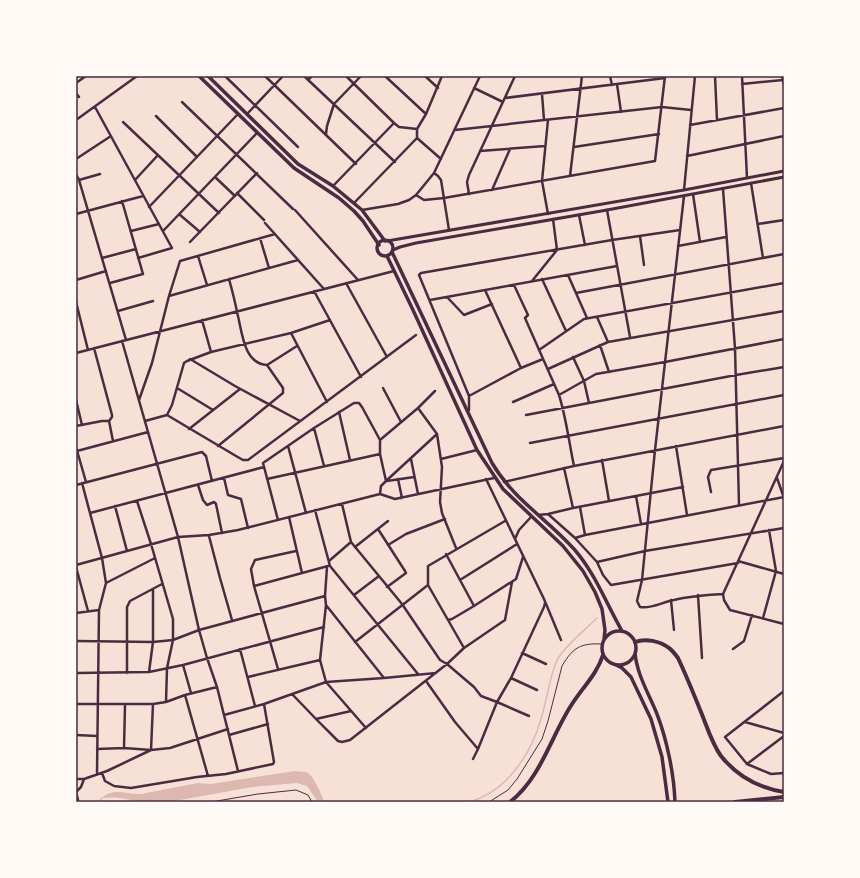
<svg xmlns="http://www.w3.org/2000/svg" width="860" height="878" viewBox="0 0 860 878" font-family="Lato,sans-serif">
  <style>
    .water { fill: #dcb8b0 }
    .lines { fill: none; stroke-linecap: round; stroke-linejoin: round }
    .stream { stroke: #dcb8b0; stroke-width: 1.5 }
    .service { stroke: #4a2c40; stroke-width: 1 }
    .minor { stroke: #4a2c40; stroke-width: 2.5 }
    .tertiary { stroke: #4a2c40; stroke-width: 3 }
    .primary { stroke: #4a2c40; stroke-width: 3.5 }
    .motorway { stroke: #4a2c40; stroke-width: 4 }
    .neatline { fill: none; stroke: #4a2c40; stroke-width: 1.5 }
  </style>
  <rect width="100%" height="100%" fill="#f7e1d7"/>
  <path class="water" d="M295 771C299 772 304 771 308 773 314 777 322 795 324 802H318L307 786 297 783 252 787 169 802H135C125 797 113 797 102 798 114 787 127 795 141 794L198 783 211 784Z"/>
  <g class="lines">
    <path class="stream" d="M99 802 102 798
      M468 802C506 793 531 754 541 719 547 700 549 679 557 660 564 647 586 629 597 618"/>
    <path class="service" d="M211 802 258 794 296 790 308 795 312 802
      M489 802 508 790 517 779 542 739 548 721 562 666C573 647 581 643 602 644"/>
    <path class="minor" d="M225 76 298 147
      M265 76 356 164
      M304 76 395 162
      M346 76 394 123
      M385 76 426 114
      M425 76 438 88
      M610 76 612 85
      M715 76 717 120
      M742 76 747 178
      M782 76 784 85
      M308 80 312 76
      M76 83 86 76
      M617 84 621 112
      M742 84 783 80
      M474 88 503 102
      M76 93 79 97
      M542 94 544 120
      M505 98 665 78
      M182 102 293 209
      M95 107 172 248 138 258
      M247 114 283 76
      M156 116 197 157
      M76 120 137 76
      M123 122 219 213
      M690 125 784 108
      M455 130 662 107 691 110
      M326 134 327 126 334 104 361 76
      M417 138 441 159
      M574 147 659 134
      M480 151 545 146
      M687 156 784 136
      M76 159 111 136
      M434 173 438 176 441 180 449 230
      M76 174 79 180 126 340
      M570 176 582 76
      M215 177 235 196
      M79 180 100 174
      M135 180 158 155
      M751 183 763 258
      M333 186 394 123 399 127 417 129
      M723 189 735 348 739 505
      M492 190 510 149
      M684 190 695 76
      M237 193 264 220
      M469 194 467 182 469 175 515 76
      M693 194 700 242
      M416 195 424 200 444 198 655 161 665 76
      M684 196 655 450 642 580 637 601 640 607C652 609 662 602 674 600 690 596 706 595 723 594
      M354 203 417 138V129L426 114 442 76
      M149 207 238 114
      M295 210 358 280
      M362 210 398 204 409 200 416 195 434 173 480 76
      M607 210 630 337
      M76 214 143 196
      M179 214 200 232
      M548 214 542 181 548 120
      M579 215 585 245
      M265 223 324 289
      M758 224 784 220
      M131 231 159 224
      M163 231 257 133
      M640 236 644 265
      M260 238 269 268
      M190 242 257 173
      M678 246 726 237
      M198 256 207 285
      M102 258 136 249
      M568 275 587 318
      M229 279C232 290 235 301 237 312 242 330 243 364 267 365L297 346
      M542 279 566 331
      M76 280 106 271
      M532 281 557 250 553 219
      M110 283 143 274 122 201
      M346 283 387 357
      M514 285 528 315 525 318 559 395C566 417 569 442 574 466
      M485 290 521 368
      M314 291 361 377
      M576 293 784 254
      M169 296 298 260
      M447 297 464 315 492 304
      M430 300 617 266
      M76 302 88 350
      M118 311 153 301
      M597 317 608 342
      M202 320 211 352
      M291 333 327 402
      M122 341 178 537 199 630 207 658 217 687 238 771
      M600 345 609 372
      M94 348 112 415V417L109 421 113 441
      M539 350 584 319 784 283
      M76 353 394 271
      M573 357 584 381 589 403
      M190 359 235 386 300 421
      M543 359 521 368 469 396 419 275 421 273 612 240 680 230
      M548 369 608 342 784 311
      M177 388 213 410
      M383 388 401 422
      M559 395 596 374 665 362 784 339
      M76 400 82 425
      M139 400 152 363 169 296 180 261 275 234
      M513 402 554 384
      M467 411 469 410V396
      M339 412 350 460
      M167 415 236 456 243 460H248L416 335
      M526 415 736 375 784 367
      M145 421 167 415 172 405 184 363 187 361 211 352 291 333 330 320
      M76 426 102 421H109
      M314 428 324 466
      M189 429 240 389
      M437 434 442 467 440 502 442 513 456 548
      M380 440 418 408 435 391
      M530 443 784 395
      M218 446 283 393V388L267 365
      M288 446 306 513
      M676 446 687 515
      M76 447 86 482
      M77 451 148 432
      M411 459 418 494
      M441 459 477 450
      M602 460 609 501
      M784 461 723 594 724 600 730 610 784 624
      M564 468 573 508
      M224 478 228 495 241 499 248 528
      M777 478 784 498
      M267 479 380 454
      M398 479 402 498
      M486 479 544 599 561 640
      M386 481 437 434 418 408
      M387 481 414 477
      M504 482 574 466 784 426
      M82 483 102 558 106 583 99 610 97 774
      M76 485 202 452 206 456 212 481
      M198 485 203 500 207 505 214 502 216 504 222 533
      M711 492 708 477 711 470 784 458
      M636 496 641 524
      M137 501 151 544 173 619V640L167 668 166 702
      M342 504 351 542 402 604 440 660 447 664 474 687 481 696 497 702 478 749 455 722 426 681
      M115 506 127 551
      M580 507 585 535
      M315 510 330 566 418 674
      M90 513 264 467
      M548 514 575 538 597 562 603 575 611 585 738 563
      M538 515 548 514 573 508 683 487
      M289 517 302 573
      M278 520 263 463 314 428 354 403H359L362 407 380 440V454L386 481 381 486 380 494
      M378 529 405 571 406 573 387 587
      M209 536 220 578 232 620
      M575 538 585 535 784 497
      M515 539 519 530 531 517
      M388 545 406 534 445 519
      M355 547 388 521
      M446 554 474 606
      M329 561 351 542
      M738 561 784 574
      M597 562 645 551 784 528
      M76 565 178 537 209 535 238 530 380 494 395 499 494 478
      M76 567 88 611
      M327 567 325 596 326 605 384 678
      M460 580 517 544
      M106 583 155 558
      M254 586 328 566
      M354 595 379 576
      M698 595 702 658
      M671 600 674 630
      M326 605 320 660 326 682 366 728
      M76 613 99 610
      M763 618 776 571 769 530
      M448 620 452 619 474 606 516 579 523 557
      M76 641 153 642 173 640 199 630 325 596
      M355 642 428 585V566L505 521
      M464 648 505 620 512 582
      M240 649 255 706
      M733 649 744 641 752 615
      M522 653 546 664
      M183 665 191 693
      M278 669 254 586 251 569 255 560 296 551
      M149 672 153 642V589
      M76 673 149 672 183 665 324 627
      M127 673V607L130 601 162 584
      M248 677 320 660
      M511 678 537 690
      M784 691 725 737 747 764 771 774 784 773
      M292 694 316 719 338 741 342 742 350 740 447 664 464 648 428 585
      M185 695 208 776
      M76 704H153L166 702 185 695 217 687
      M125 705 124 748 151 750 153 704
      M224 715 264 704 326 682 384 678 436 673
      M529 716 497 702 511 678 544 607 545 603
      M316 719 351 711
      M745 722 784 733
      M76 735 97 736
      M229 735 268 724
      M97 749 124 748
      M473 759 478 749
      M747 764 784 736
      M102 773 105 781 114 786 131 788 197 777 226 774 273 764 274 762 264 704
      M76 779H84
      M76 792 81 787 84 779 107 771 151 750 170 748 228 729
      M76 801 78 800 76 792"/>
    <path class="tertiary" d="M387 241 684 190 784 171
      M393 250 400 247 416 243 607 210 784 177"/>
    <path class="primary" d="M199 76 294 168 339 198 354 211 363 221 379 245
      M208 76 298 164 333 186 362 210 385 241
      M377 248a8 8 0 1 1 16 0a8 8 0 1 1-16 0Z
      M392 252 492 463C514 500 546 518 574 549 595 573 606 603 622 631
      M387 256 413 310 477 450 503 489 563 546 583 571 595 592 602 609 605 630 604 639
      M602 648a17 17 0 1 1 34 0a17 17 0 1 1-34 0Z
      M635 653C637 675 649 694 657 714 667 740 674 774 675 802
      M614 664 622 668 631 677 651 719 662 757 668 802"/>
    <path class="motorway" d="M635 642C645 638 660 641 669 648 672 650 675 654 678 658 687 677 695 697 703 717 708 730 713 745 721 756 737 776 759 788 784 792
      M510 802C541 778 551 736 572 704 583 687 597 674 603 655
      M735 802 784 797"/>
  </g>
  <rect width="860" height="878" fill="none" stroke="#fffaf5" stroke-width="154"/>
  <rect x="77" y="77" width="706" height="724" class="neatline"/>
</svg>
